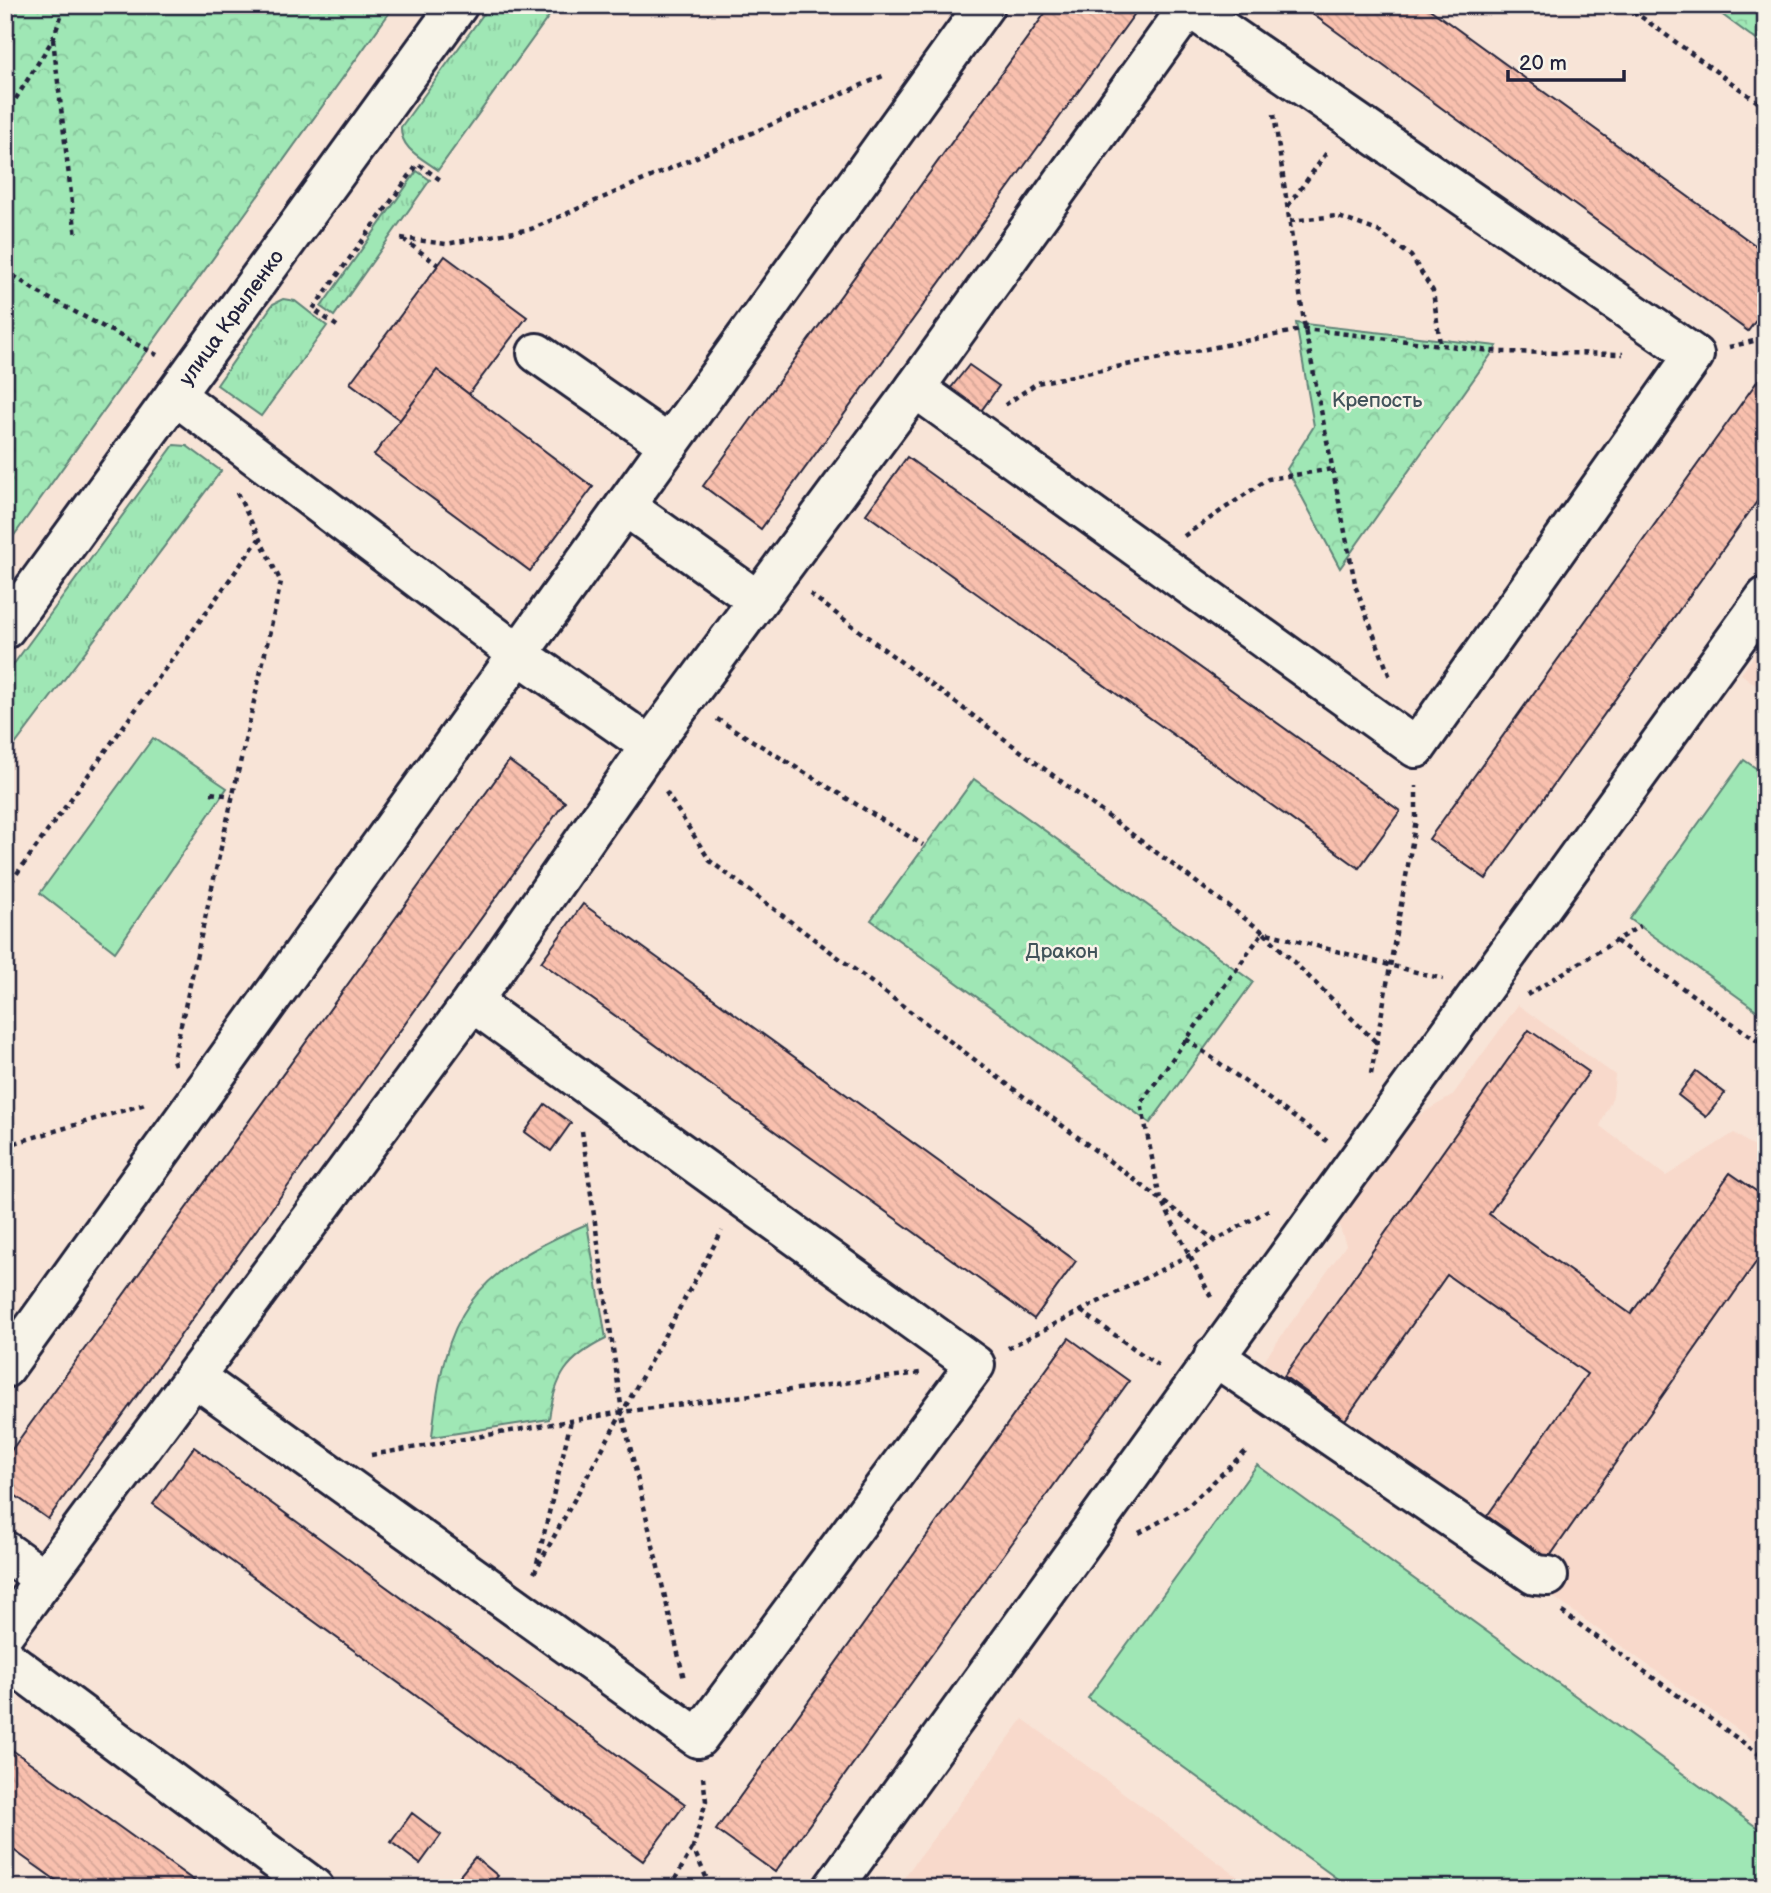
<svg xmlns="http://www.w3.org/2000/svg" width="1771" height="1893" viewBox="0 0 1771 1893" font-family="'Balsamiq Sans',sans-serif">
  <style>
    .built { fill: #f8d9cb }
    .grass { fill: url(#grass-tufts); stroke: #608478; stroke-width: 2 }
    .park { fill: url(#park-crowns); stroke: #608478; stroke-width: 2 }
    .pitch { fill: #9fe7b5; stroke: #608478; stroke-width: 2 }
    .building { fill: url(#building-back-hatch); stroke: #22223b; stroke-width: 2 }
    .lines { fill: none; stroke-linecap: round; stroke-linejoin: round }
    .minor-casing { stroke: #22223b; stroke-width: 44 }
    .path { stroke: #22223b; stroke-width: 4.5; stroke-dasharray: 5 5; stroke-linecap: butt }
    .minor { stroke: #f7f3e8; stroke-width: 38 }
    .labels { text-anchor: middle; stroke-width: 5; stroke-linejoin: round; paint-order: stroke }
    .street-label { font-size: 21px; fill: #22223b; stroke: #f7f3e8 }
    .park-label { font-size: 21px; fill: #41535a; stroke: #f7f3e8 }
  </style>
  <defs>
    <pattern id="grass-tufts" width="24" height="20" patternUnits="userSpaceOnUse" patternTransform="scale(1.75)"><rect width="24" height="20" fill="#9fe7b5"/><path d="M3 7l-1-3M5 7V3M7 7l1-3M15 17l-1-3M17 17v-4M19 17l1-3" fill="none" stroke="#89c69d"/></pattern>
    <pattern id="park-crowns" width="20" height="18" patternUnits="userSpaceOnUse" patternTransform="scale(1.75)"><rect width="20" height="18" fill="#9fe7b5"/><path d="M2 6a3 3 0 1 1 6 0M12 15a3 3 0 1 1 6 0" fill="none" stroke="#89c69d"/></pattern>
    <pattern id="building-back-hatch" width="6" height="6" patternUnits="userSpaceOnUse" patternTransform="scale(1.75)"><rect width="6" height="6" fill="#f9c0ae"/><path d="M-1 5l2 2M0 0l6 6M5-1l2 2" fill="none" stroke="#d5a597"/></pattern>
  </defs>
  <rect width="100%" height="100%" fill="#f8e4d7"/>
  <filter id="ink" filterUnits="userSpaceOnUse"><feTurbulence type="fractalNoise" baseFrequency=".0143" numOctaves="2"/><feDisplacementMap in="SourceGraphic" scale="14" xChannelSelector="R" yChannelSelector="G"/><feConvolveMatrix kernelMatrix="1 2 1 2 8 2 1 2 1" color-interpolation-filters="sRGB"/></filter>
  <g filter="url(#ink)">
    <path class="built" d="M1766 639V692L1741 674Z
      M1518 1005 1615 1075 1613 1096 1600 1126 1666 1176 1734 1133 1766 1155V1750L1549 1594 1547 1559 1263 1362 1346 1245 1335 1214 1400 1126 1452 1096Z
      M1023 1719 1253 1888H896Z"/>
    <path class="grass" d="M490 5H557L438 170C422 158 400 149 401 127Z
      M417 171 430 180 334 316 321 307Z
      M283 299 295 301 327 326 261 416 217 385 273 304Z
      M174 445 187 446 221 471 5 758V676Z"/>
    <path class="park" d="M5 5H395L5 548Z
      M1709 5H1766V47Z
      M1296 323 1497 346 1340 568 1287 469 1314 426Z
      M974 779 1253 982 1150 1123 871 920Z
      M587 1224 606 1339C567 1358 555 1376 549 1419L432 1437C444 1313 470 1274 587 1224Z"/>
    <path class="pitch" d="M153 738 227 788 115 952 40 893Z
      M1744 760 1766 775V1017L1630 919Z
      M1257 1465 1766 1834V1888H1350L1088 1698Z"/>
    <path class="building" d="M1051 5H1141L761 529 703 486Z
      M1300 5H1424L1766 253V307L1748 331Z
      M445 256 527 317 469 394 437 370 400 420 350 383Z
      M969 365 999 386 981 411 950 389Z
      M1766 369V489L1486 879 1429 839Z
      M437 370 593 487 530 571 374 455Z
      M907 457 1400 811 1359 868 866 514Z
      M509 761 565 802 48 1519 5 1488V1459Z
      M583 904 1076 1261 1034 1319 541 962Z
      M1529 1030 1589 1072 1489 1214 1631 1314 1730 1173 1766 1198V1248L1548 1559 1487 1516 1587 1374 1447 1275 1345 1420 1284 1376Z
      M1696 1071 1725 1093 1706 1117 1678 1095Z
      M545 1104 571 1123 551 1151 525 1132Z
      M1069 1338 1129 1381 775 1872 716 1830Z
      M194 1447 685 1804 643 1861 153 1504Z
      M5 1745 35 1766 204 1888H67L5 1844Z
      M412 1813 441 1835 420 1864 391 1842Z
      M475 1857 498 1876 488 1888H468L457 1879Z"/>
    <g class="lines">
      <g class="minor-casing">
        <g id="minor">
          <path d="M537 353 669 445"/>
          <path d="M915 388 1416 748 1694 355 1189 7"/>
          <path d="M175 395 517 653 650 746"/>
          <path d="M625 506 757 600"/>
          <path id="s1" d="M5 629 458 5"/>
          <path d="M1214 1356 1535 1575 1548 1576"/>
          <path d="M5 1368 985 5"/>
          <path d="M196 1378 698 1738 975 1365 472 1002"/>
          <path d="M5 1551 44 1579"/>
          <path d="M5 1632 472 1002 650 746 915 388 1190 5"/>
          <path d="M5 1658 314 1888"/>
          <path d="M833 1888C1142 1456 1455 1028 1766 597"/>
        </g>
      </g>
      <path class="path" d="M1625 5 1766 108
        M53 39 76 237
        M1274 114 1305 329 1356 588 1391 680
        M5 116 53 39 65 5
        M1288 206 1328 151
        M1290 221 1336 216 1378 231 1411 256 1433 291 1440 344
        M401 238 446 244 531 229 885 75
        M403 239 438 265
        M5 270 39 293 157 355
        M337 326 313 309 418 164 442 181
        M1729 347 1766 338
        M1005 405 1037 383 1305 329 1500 352 1623 354
        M1184 536 1268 479 1333 469
        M810 594 1263 932 1443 979
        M717 719 923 845
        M666 792 710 861 1216 1241
        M211 793 232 796
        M5 890 259 539
        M1616 941 1766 1047
        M1527 995 1640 926
        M1186 1039 1327 1141
        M175 1065 173 1060 281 582 236 491
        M1371 1074 1416 820V786
        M582 1131 622 1412 684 1679
        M5 1146 145 1104
        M1211 1297 1160 1198 1141 1103 1263 932 1376 1042
        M1081 1311 1160 1367
        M1008 1348 1190 1255 1272 1208
        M371 1455 622 1412 920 1373
        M1139 1533 1187 1507 1247 1450
        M537 1563 571 1421
        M534 1573 722 1231
        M1562 1612 1766 1759
        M703 1777 706 1801 693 1848 711 1888
        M670 1888 692 1849"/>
      <use href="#minor" class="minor"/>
    </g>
  </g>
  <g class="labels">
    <g class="street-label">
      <text dy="7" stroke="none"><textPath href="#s1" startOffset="385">улица Крыленко</textPath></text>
    </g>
    <g class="park-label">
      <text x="1377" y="407">Крепость</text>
      <text x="1062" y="958">Дракон</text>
    </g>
  </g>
  <rect width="1771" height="1893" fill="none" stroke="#f7f3e8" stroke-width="28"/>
  <rect x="14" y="14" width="1743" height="1865" fill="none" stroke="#22223b" stroke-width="2.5" filter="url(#ink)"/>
  <path d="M1508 70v10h116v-10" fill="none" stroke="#22223b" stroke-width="3.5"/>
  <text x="1519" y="70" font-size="21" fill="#22223b" stroke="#f7f3e8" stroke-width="5" paint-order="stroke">20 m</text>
</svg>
